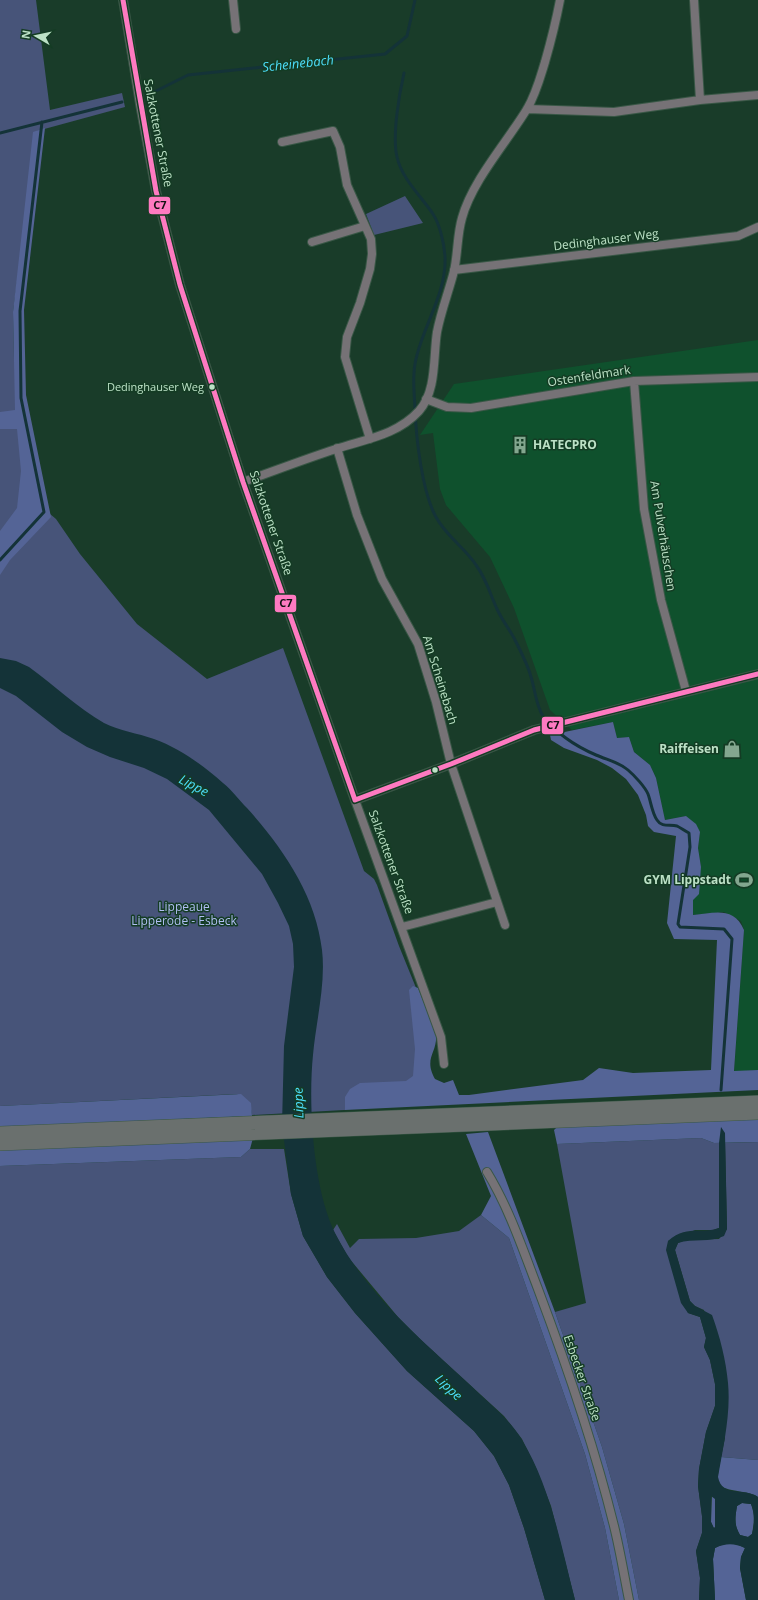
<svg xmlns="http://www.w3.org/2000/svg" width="758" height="1600" viewBox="0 0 758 1600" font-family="'Open Sans',sans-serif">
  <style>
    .built { fill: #0f512d }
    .green { fill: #475479 }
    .forest { fill: #546496 }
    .water { fill: #143338; fill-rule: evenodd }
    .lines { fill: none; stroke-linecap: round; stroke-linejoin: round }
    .stream { stroke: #143338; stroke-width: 3 }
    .minor-casing { stroke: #395746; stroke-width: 10 }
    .trunk-casing { stroke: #395746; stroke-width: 14 }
    .minor { stroke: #767276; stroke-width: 8 }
    .trunk { stroke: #6a706e; stroke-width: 13 }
    .bus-1-casing { stroke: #143c24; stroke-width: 8 }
    .bus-1 { stroke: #fe7ac1; stroke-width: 5 }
    .bus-dot { fill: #bce1c6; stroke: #143c24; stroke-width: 1.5 }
    .labels { text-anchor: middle; stroke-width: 3; stroke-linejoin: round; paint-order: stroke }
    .bus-label { font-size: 11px; fill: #bce1c6; stroke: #143c24; text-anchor: end }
    .street-label { font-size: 12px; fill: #bce1c6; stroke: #143c24 }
    .poi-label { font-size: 12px; font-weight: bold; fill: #bce1c6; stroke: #143c24; text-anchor: end }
    .park-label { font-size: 12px; fill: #b1bef3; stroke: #143c24 }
    .water-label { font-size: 13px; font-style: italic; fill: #4ddefb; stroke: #143c24 }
    .line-badge { stroke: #143c24; stroke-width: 1.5 }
    .pale-badge-label { font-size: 11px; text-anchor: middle; font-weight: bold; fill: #111 }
  </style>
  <rect width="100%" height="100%" fill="#193c29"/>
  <path class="built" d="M758 340V1070L734 1072 744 930 741 921 724 912 693 915V900L701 867 698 848 700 832 686 816 665 820 656 778 650 765 634 752 629 737 617 738 613 722 572 730 550 710 514 608 490 557 446 505 440 489 433 433 420 435 454 384Z"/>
  <path class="green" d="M0 0H36L50 110 122 93 125 107 37 131 13 312 14 359 43 508 56 519 80 554 137 624 207 679 283 648 364 871 374 879 377 885 399 946 423 1005 415 1042 417 1082 345 1103V1110H344L252 1115 250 1103 237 1094 0 1106Z
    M405 196 423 223 374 235 366 214Z
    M701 1138 714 1143H719V1228L713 1230H695L668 1241 688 1313 700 1317 706 1338 704 1347 710 1360 715 1384V1406L706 1432 699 1469 698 1486 702 1516V1533L696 1551 700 1578 699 1600H639L624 1524 602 1447 555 1312 586 1303 557 1144Z
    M758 1142V1460L721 1457 725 1438 704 1310 695 1306 690 1301 675 1250 678 1243 685 1240 719 1239 727 1229 725 1143Z
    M250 1149H284L291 1194 303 1236 327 1277 355 1313 407 1371 474 1431 494 1456 509 1485 524 1528 545 1600H0V1166L241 1157Z
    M481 1215 509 1238 585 1454 605 1528 619 1600H575L551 1506 536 1468 522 1439 504 1416 421 1340 398 1317 348 1257 333 1230 337 1224 350 1248 359 1239 416 1238 459 1231Z"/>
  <path class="forest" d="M45 128 24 310 26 395 51 517 10 560 0 575V531L17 508 21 471 17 429H0V412L15 410 13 312 33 132Z
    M613 722 617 738 629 737 634 752 650 765 656 778 665 820 686 816 696 824 700 832 698 848 701 867 699 894 693 900V915C714 913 734 906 744 930L734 1071 758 1070V1090L345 1110V1097L350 1089 360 1083 406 1081 413 1076 415 1049 409 990 413 986 418 988 436 1033C438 1054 423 1057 435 1079L444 1083 453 1080 459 1095H469L583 1080 599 1068 633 1073 711 1070 717 940 674 939 667 923 676 836 654 832 648 826 646 815 638 795 626 779 612 768 597 760 564 748 551 740 550 735Z
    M241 1094 251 1103 252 1116 0 1127V1106Z
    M758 1118V1142L714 1143 701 1138 557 1144 554 1130 557 1127Z
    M488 1132 555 1312 602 1447 624 1524 639 1600H619L605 1528 585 1454 509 1238 481 1215 491 1196 466 1134Z
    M253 1138 250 1149 241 1157 0 1166V1149Z
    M721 1457 758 1460V1497C754 1494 748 1493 743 1492 713 1487 716 1486 721 1457Z
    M712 1495 715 1498V1527L714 1529 711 1522Z
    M742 1503 751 1504C755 1514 754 1523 752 1534L748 1537 740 1535C734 1525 735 1518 737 1506Z
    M734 1543 745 1548 741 1557 740 1568 746 1600H715L713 1559 715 1548 723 1544Z"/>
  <path class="water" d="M0 658 16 661 29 667C54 685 78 708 104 723 120 731 137 733 154 739 179 748 203 765 223 783 232 790 239 800 247 808 283 848 316 896 322 950 326 984 316 1021 313 1055 308 1104 313 1189 335 1233 365 1293 422 1340 470 1385 488 1403 509 1418 522 1440 551 1488 561 1546 575 1600H545L524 1528 509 1485 494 1456 474 1431 407 1371 355 1313 327 1277 303 1236 291 1194 282 1125 284 1046 294 967 293 944 289 926 278 903 262 874 209 810 167 779 144 768 110 757 87 747 62 732 16 696 0 688Z
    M721 1127 725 1133 727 1229 724 1236C710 1243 693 1238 678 1243L675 1250 690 1301 695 1306 712 1315C720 1337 726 1360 728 1383 731 1414 723 1447 718 1477 722 1498 744 1487 758 1497V1600H746L740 1568 741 1557 745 1548C734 1543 726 1543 715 1548L713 1559 715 1600H699L700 1578 696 1551 702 1533V1516L698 1486 699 1469 706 1432 715 1406V1384L710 1360 704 1347 706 1338 700 1317 688 1313 681 1303 666 1250 668 1241C687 1224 700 1235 719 1228V1143ZM711 1496 715 1499V1527L714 1528 711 1522ZM742 1503 751 1504C755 1514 755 1523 752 1534L748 1537 740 1535C734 1525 735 1518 737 1506Z"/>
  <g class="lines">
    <path class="stream" d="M404 73C399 95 392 136 397 157 402 179 421 196 433 214 440 225 444 243 445 256 447 291 425 323 417 355 412 372 414 391 415 408 416 438 422 492 436 517 446 536 465 548 476 565 487 580 490 594 497 609 502 620 510 630 515 640 521 652 528 665 531 677 535 689 536 706 543 716 557 734 575 746 596 755 607 760 619 762 628 770 635 776 645 787 648 794 651 802 652 813 657 820 662 828 670 824 677 826 681 828 685 831 689 833L690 847 678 924 680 927 724 929 732 939 721 1090
      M150 94 188 75 385 54 407 36 415 0
      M0 133 122 102
      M0 560 44 512 21 398 20 311 42 122"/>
    <g class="minor-casing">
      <path id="minor" d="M123 0 140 104 156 191 180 285 243 482 355 800 441 1037 444 1064
        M233 0 236 29
        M694 0 700 100
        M527 109 614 112 700 100 758 95
        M282 142 333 131 340 147 347 185 371 239 372 254 370 269 360 303 347 337 345 357 370 439
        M312 242 365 226
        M454 270 738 236 758 227
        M634 381 644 509 661 600 686 691
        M426 399 447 407 471 408 634 381 758 377
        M337 448 357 515 382 579 418 644 436 702 451 764 505 925
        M243 482C274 471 305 459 336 449 366 439 397 435 419 411 437 391 433 357 437 332 441 311 449 291 454 271 458 253 457 235 462 218 472 181 507 142 527 109 536 94 540 78 545 62 551 41 556 21 560 0
        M355 800 451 764 534 730 758 674
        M402 927 497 902
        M487 1172C509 1208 523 1250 538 1289 567 1366 594 1445 614 1526 620 1550 624 1575 629 1600"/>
    </g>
    <g class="trunk-casing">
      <path id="trunk" d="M0 1133 758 1102
        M0 1144 758 1113"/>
    </g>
    <use href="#minor" class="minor"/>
    <use href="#trunk" class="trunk"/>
    <g class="bus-1-casing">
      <path id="bus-1" d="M123 0 156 191 180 285 243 482 355 800
        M355 800 451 764 534 730 758 674"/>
    </g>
    <use href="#bus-1" class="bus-1"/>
  </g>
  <defs>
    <g id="building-bare" transform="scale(1.38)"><path d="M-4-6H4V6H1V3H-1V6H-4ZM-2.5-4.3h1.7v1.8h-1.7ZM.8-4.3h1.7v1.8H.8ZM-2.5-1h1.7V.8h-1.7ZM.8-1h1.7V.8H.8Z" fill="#83a78f" stroke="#143c24" stroke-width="2.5" paint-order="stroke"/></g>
    <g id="shop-bare" transform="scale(1.38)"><path d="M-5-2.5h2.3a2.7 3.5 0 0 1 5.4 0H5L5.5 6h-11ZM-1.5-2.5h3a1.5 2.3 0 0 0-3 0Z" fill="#83a78f" stroke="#143c24" stroke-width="2.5" paint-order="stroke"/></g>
    <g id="stadium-bare" transform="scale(1.38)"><path d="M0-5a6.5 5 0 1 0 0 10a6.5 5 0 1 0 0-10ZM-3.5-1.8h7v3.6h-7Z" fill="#83a78f" stroke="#143c24" stroke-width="2.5" paint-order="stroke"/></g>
  </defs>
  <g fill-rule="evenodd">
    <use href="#building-bare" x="520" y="445"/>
    <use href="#shop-bare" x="732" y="749"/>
    <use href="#stadium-bare" x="744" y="880"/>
  </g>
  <g class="bus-dot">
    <circle cx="212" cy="387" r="3.5"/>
    <circle cx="435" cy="770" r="3.5"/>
  </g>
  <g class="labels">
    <g class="bus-label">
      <text x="204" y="391">Dedinghauser Weg</text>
    </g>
    <g class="street-label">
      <text transform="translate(158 133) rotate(79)" y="4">Salzkottener Straße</text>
      <text transform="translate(606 240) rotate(-7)" y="4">Dedinghauser Weg</text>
      <text transform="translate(589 376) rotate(-9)" y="4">Ostenfeldmark</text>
      <text transform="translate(271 523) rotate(71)" y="4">Salzkottener Straße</text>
      <text transform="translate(663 536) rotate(81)" y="4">Am Pulverhäuschen</text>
      <text transform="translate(440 680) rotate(73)" y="4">Am Scheinebach</text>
      <text transform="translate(391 862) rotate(70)" y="4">Salzkottener Straße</text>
      <text transform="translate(582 1378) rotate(71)" y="4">Esbecker Straße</text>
    </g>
    <g class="poi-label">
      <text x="533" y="449" text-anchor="start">HATECPRO</text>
      <text x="719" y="753">Raiffeisen</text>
      <text x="731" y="884">GYM Lippstadt</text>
    </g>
    <g class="park-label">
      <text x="184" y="911">Lippeaue<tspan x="184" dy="14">Lipperode - Esbeck</tspan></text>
    </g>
    <g class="water-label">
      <text transform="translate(298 63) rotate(-6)" y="5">Scheinebach</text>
      <text transform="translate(194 785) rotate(28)" y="5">Lippe</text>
      <text transform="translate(298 1103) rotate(-92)" y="5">Lippe</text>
      <text transform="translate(449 1387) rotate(43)" y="5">Lippe</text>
    </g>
  </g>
  <g class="line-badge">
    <rect x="148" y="196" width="23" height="19" rx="4" fill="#fe7ac1"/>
    <rect x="274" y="594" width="23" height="19" rx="4" fill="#fe7ac1"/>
    <rect x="541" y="716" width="23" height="19" rx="4" fill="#fe7ac1"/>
  </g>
  <g class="pale-badge-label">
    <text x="160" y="209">C7</text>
    <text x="286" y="607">C7</text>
    <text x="553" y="729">C7</text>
  </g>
  <g transform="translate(36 36) rotate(279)" stroke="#143c24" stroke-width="3" paint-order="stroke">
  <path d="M0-3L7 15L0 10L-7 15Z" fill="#bce1c6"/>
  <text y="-6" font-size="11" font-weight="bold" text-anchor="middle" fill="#bce1c6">N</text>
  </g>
</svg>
